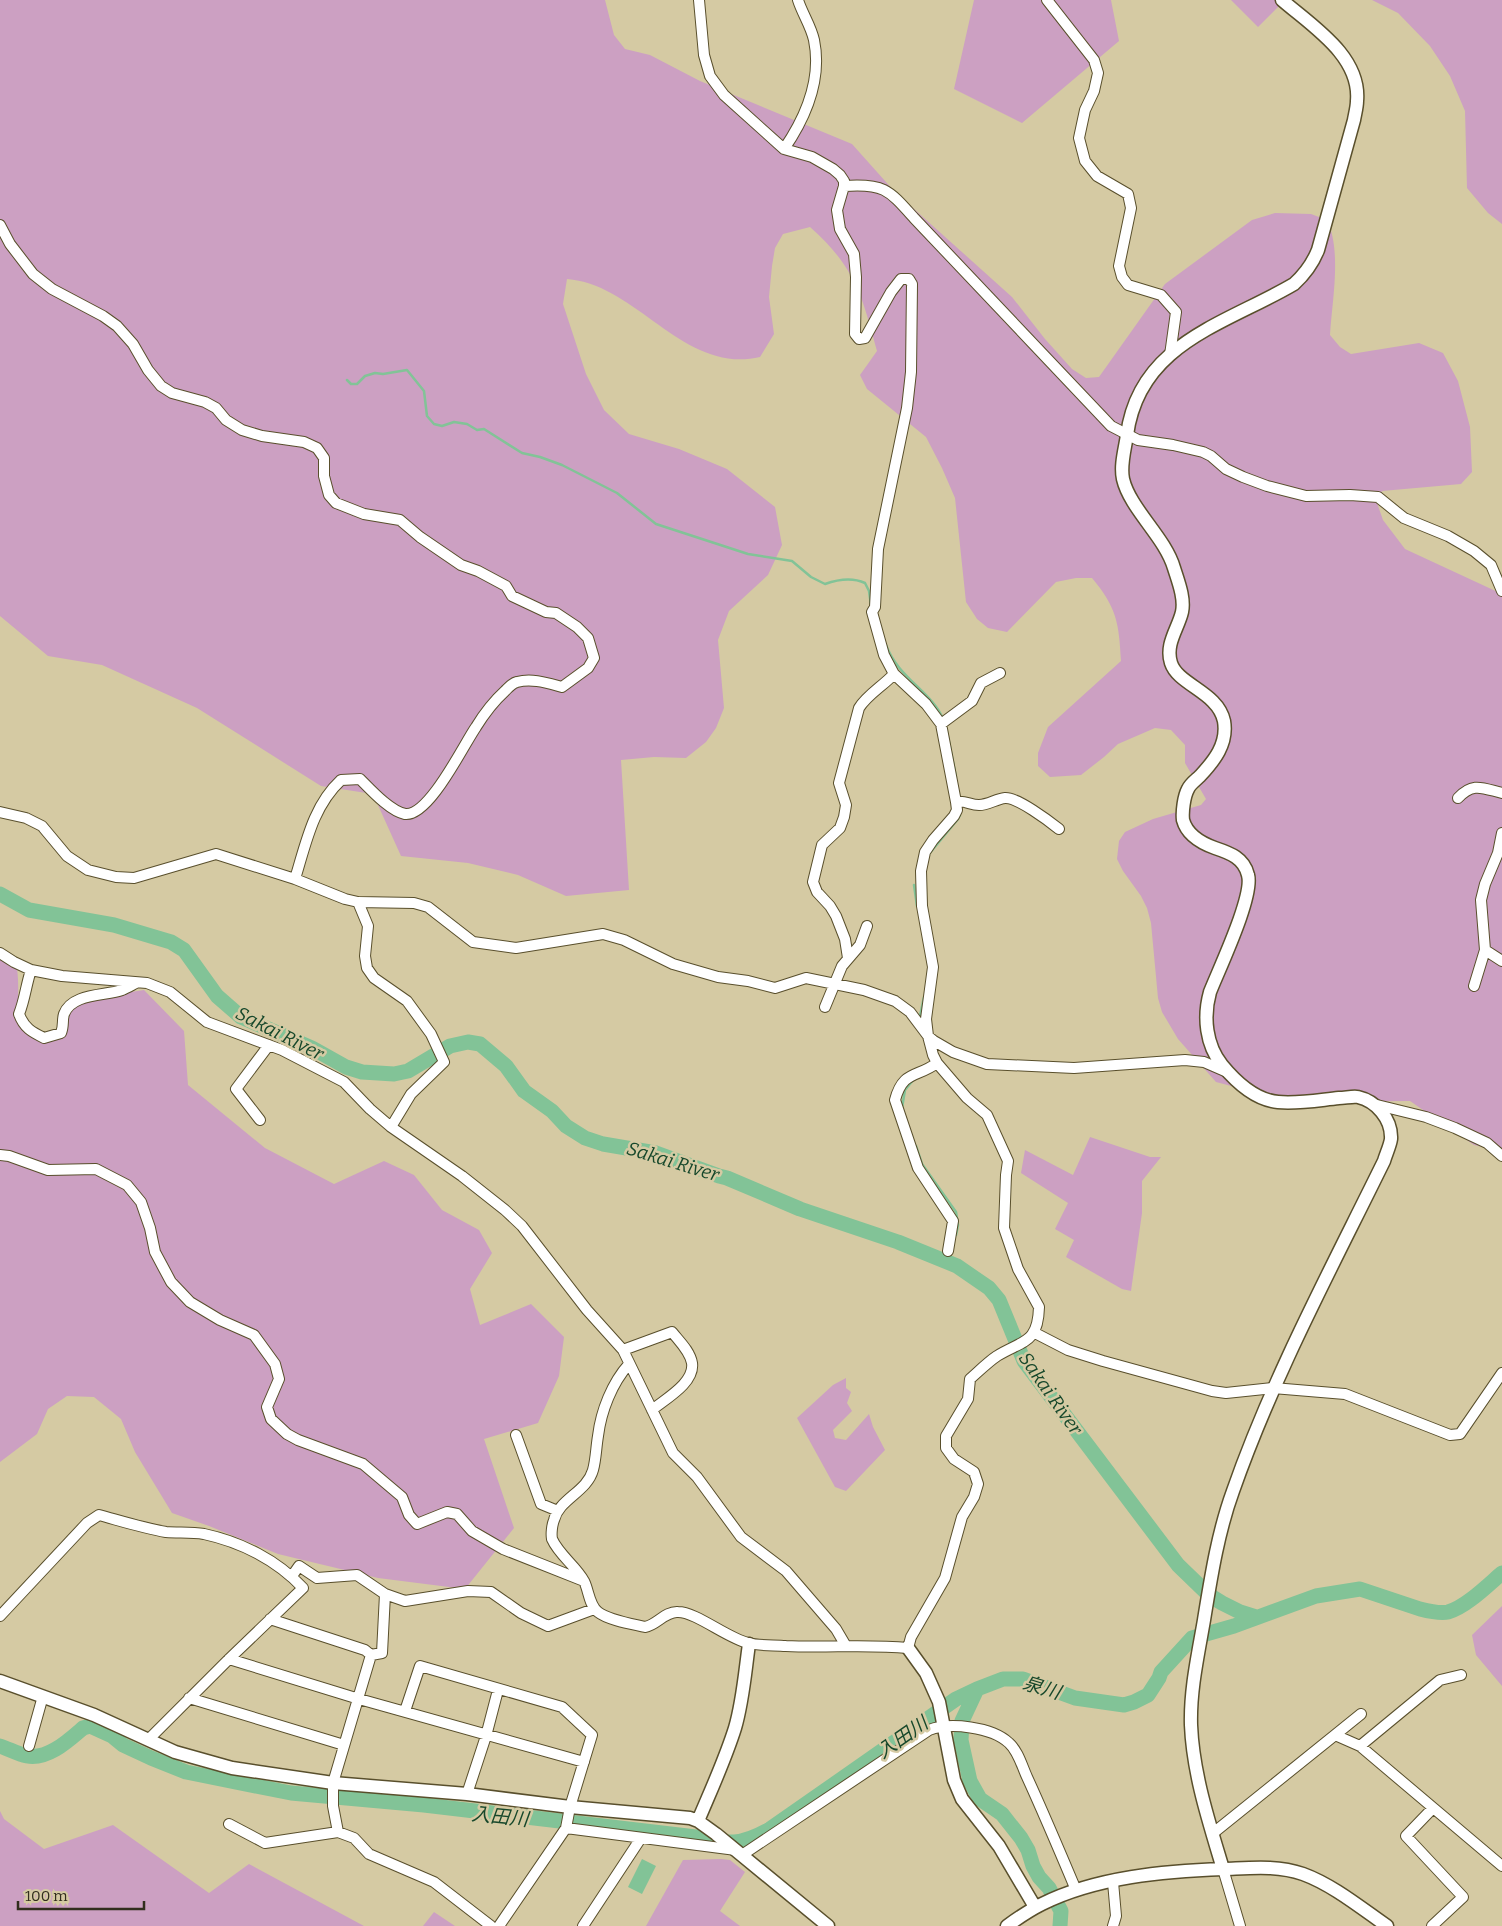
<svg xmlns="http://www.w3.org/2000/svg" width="1502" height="1926" viewBox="0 0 1502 1926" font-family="Bitter,'Noto Sans JP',serif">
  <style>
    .green { fill: #cca0c2 }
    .water { fill: #82c397 }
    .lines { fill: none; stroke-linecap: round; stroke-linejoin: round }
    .stream { stroke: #82c397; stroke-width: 2.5 }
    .river { stroke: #82c397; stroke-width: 15 }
    .minor-casing { stroke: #594f2c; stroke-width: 12 }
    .tertiary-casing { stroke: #594f2c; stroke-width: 15 }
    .minor { stroke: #fff; stroke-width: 10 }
    .tertiary { stroke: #fff; stroke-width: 12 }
    .labels { text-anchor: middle; stroke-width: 5; stroke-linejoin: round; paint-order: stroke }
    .water-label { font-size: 19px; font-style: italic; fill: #17482b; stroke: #d5caa3 }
  </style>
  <rect width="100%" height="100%" fill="#d5caa3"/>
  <path class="green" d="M0 0H605L614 35 625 49 650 55 700 81 852 144 894 191 1012 297 1045 339 1072 369 1086 378 1099 377 1165 284 1252 220 1275 213 1311 214 1327 220C1342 251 1332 301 1330 335L1340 347 1351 354 1419 343 1443 353 1458 381 1470 427 1472 472 1461 484 1382 491 1377 503 1383 520 1405 549 1502 594V1151L1474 1145 1410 1101 1292 1102 1216 1082 1178 1039 1162 1012 1158 998 1151 923 1147 908 1141 896 1123 871 1117 859 1119 841 1125 832 1153 819 1201 805 1206 799 1185 763V745L1171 730 1155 728 1118 744 1104 757 1081 775 1050 777 1038 766V753L1048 727 1121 661C1119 623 1117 608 1092 578H1076L1056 582 1007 632 988 628 977 619 966 602 955 498 942 468 926 437 867 389 860 375 877 351C862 295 855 267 810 227L783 234 775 248 772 266 769 297 774 334 760 357C684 375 637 284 567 279L563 304 586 374 604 410 629 434 679 449 727 469 775 507 782 545 768 575 729 611 718 640 724 708 716 728 706 742 686 758 654 757 621 760 629 890 566 896 518 875 468 863 401 856 373 794 321 786 197 708 102 665 48 656 0 616Z
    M974 0H1111L1119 41 1022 123 954 89Z
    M1231 0H1285L1258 27Z
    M1372 0H1502V224L1488 213 1467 188 1465 111 1450 76 1430 46 1398 13Z
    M0 956 17 969C20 989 16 1008 20 1028L42 1041 64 1036 66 1011 80 1000 144 990 184 1031 188 1085 265 1148 334 1184 384 1161 414 1175 442 1210 479 1230 492 1253 470 1289 480 1325 531 1304 564 1337 559 1376 538 1423 484 1439 514 1528 465 1589 378 1578 278 1554 209 1526 172 1513 135 1452 121 1419 94 1397 67 1396 48 1409 37 1434 0 1462Z
    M1090 1137 1150 1157H1161L1142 1181V1213L1131 1291 1122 1289 1066 1257 1074 1240 1055 1229 1068 1203 1021 1173 1025 1150 1073 1175Z
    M846 1378V1388L851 1392 847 1403 852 1411 833 1430 835 1438 846 1440 869 1414 873 1427 885 1450 846 1491 835 1487 797 1418 833 1385Z
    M1502 1606V1686L1476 1655 1472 1635Z
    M0 1811 4 1819 44 1849 113 1825 209 1893 249 1864 364 1926H0Z
    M721 1859 730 1860 745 1872 720 1911 740 1926H646L683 1860Z
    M434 1912 455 1926H423Z"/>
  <path class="water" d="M642 1859 656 1866 642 1894 628 1887Z"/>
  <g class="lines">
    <path class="stream" d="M347 380 351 384H357L365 376 375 373 383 374 407 370 424 391 427 416 434 424 442 426 454 422 467 424 477 430 484 429 522 453 540 457 562 465 617 493 656 524 748 554 792 561 811 577 825 584C839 579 852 577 865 583L869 591 871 605
      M886 645C898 678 932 692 943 719
      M946 727 956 777
      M929 854 958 819 960 815
      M914 885 917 906
      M920 1016 924 997
      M902 1108 905 1090 914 1079
      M916 1146 922 1164 956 1212 958 1225 956 1235
      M950 1263V1260"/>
    <path class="river" d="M0 894 29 910 114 925 171 942 184 950 217 996 241 1017 312 1048 346 1067 362 1072 394 1074 408 1071 450 1046 468 1042 480 1044 506 1066 524 1091 552 1111 566 1126 585 1138 603 1144 656 1153 719 1176 727 1178 800 1209 898 1242 957 1266 989 1288 999 1300 1024 1361 1178 1565 1209 1595 1222 1603 1240 1612 1256 1617
      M977 1689 962 1721 961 1740 970 1781 980 1799 1002 1814 1021 1838 1028 1850 1033 1866 1039 1877 1049 1888 1061 1911 1060 1926
      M0 1746C9 1749 18 1754 27 1756 48 1760 69 1740 83 1728L90 1726 112 1736 123 1745 151 1758 186 1772 291 1793 424 1805 696 1837C729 1844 740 1846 770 1829L956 1699 977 1689 1003 1679H1023L1075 1698 1124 1705 1134 1702 1148 1695 1159 1678 1161 1672 1192 1638 1234 1626 1316 1596 1360 1589 1420 1609C1428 1611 1440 1614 1448 1612 1466 1607 1488 1585 1502 1573"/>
    <g class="minor-casing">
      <path id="minor" d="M1047 0 1094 60 1098 73 1094 91 1085 110 1079 138 1085 161 1097 176 1128 194 1131 208 1119 266 1122 277 1128 285 1161 295 1176 312 1170 355
        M784 149C806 117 822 79 814 40 811 26 802 13 798 0
        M844 186C884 183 889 190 914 218L1111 426 1138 440 1173 445 1203 452 1211 456 1226 469 1243 477 1267 486 1306 496 1350 495 1378 497 1404 518 1448 536 1474 551 1491 565 1502 591
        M0 225 10 244 33 274 52 289 103 316 117 326 133 344 148 370 161 386 172 393 205 402 216 408 226 420 242 430 262 436 304 442 317 448 324 458V476L329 495 336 503 364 514 400 520 420 537 461 565 478 571 506 586 512 596 546 612 556 613 577 627 588 638 594 658 588 668 562 687C547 683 532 678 517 682 512 683 508 688 505 691 494 701 484 714 476 727 464 744 429 817 405 814 390 811 371 790 360 779L341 780C313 806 306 843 295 879
        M941 724 972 701 981 683 1000 673
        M1458 798C1473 782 1482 788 1502 793
        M956 802C965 800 970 805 979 805 988 805 996 799 1005 798 1017 797 1049 821 1059 829
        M0 812 26 818 42 826 67 856 88 870 116 877 134 878 216 854 295 879 345 899 358 902 414 903 428 907 473 942 516 948 603 934 624 940 673 964 718 977 748 981 775 988 806 978 864 990 895 1001 910 1012 928 1036 934 1041 953 1052 987 1064 1074 1068 1185 1060 1204 1062 1227 1072
        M1502 833 1498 853 1485 884 1481 900 1485 950 1502 961
        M358 902 368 926 365 956 367 968 374 978 407 1001 431 1034 444 1062 411 1094 391 1127
        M0 953 14 962 31 970 62 976 147 983 170 992 207 1022 282 1050 344 1082 370 1109 391 1127 462 1176 505 1210 522 1226 587 1310 623 1350 673 1453 697 1477 741 1537 786 1571 836 1629 846 1646
        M848 958 845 939 836 916 830 906 817 892 813 882 822 845 840 828 844 817 846 805 839 783 859 708C867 695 883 686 894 674
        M31 970C26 985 25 999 19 1014 24 1028 32 1032 44 1038L61 1033C64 1026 62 1020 64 1014 72 993 105 996 122 990 127 988 132 985 136 983
        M1474 986 1485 950
        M825 1007 842 966 860 945 867 926
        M937 1063C917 1078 903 1070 895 1100L918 1168 953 1221 948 1251
        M1377 1105 1426 1117 1455 1128 1487 1143 1502 1156
        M260 1120 236 1089 269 1045
        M0 1155 9 1156 48 1170 96 1169 127 1185 141 1202 150 1228 155 1252 171 1282 190 1302 220 1320 254 1335 275 1364 279 1379 267 1407 271 1419 287 1434 298 1440 363 1464 402 1497 409 1515 417 1524 447 1512 457 1514 472 1531 503 1549 584 1581
        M1035 1333 1068 1350 1103 1361 1212 1391 1226 1393 1273 1388 1345 1394 1450 1435 1460 1434 1502 1373
        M623 1350 672 1332C679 1341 690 1351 692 1363 695 1383 665 1399 652 1410
        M629 1364C612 1383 601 1411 598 1436 596 1448 596 1459 593 1470 587 1492 559 1499 554 1520 552 1525 551 1534 552 1539 559 1555 576 1566 584 1581 589 1591 589 1605 598 1612 608 1620 632 1624 645 1627 657 1625 665 1611 678 1612 696 1612 727 1638 748 1643 760 1646 773 1645 786 1646 826 1648 867 1644 908 1648L911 1637 945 1578 962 1517 974 1497 978 1484 974 1472 954 1459 946 1448V1436L968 1399 970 1379C979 1371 988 1362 997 1356 1023 1340 1038 1344 1039 1307L1018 1269 1004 1228 1006 1175 1008 1161 987 1115 967 1098 937 1063 933 1055 928 1036 926 1019 933 967 922 906 921 871 925 852 933 840 954 816 957 810 956 802 941 724 926 704 894 674 884 655 872 612 875 607 878 549 907 408 911 372 912 284 909 279H901L891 292 865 338 859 339 855 334 856 277 854 254 840 229 837 210 844 186V181L840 175 833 169 812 157 784 149 724 95 710 76 704 55 699 0
        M516 1435 541 1504 558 1511
        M292 1576 299 1566 317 1578 357 1575 385 1594
        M0 1616 87 1523 99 1515C121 1521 143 1528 166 1532 178 1533 191 1532 204 1534 241 1542 277 1560 303 1588L229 1659 148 1740
        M270 1619 365 1650 371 1655 333 1783V1806L338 1832
        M371 1655 382 1653 385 1594 405 1601 468 1591 491 1592 521 1613 548 1626 594 1609
        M229 1659 359 1699 584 1762
        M189 1698 344 1745
        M405 1711 420 1666 562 1707 592 1735 570 1807 566 1828 499 1926
        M1335 1735 1361 1714
        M29 1746 43 1696
        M1360 1746 1440 1680 1461 1675
        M467 1794 486 1736 498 1690
        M229 1824 265 1843 338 1832 354 1838 369 1854 434 1882 491 1926
        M566 1828 736 1850
        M1212 1834 1335 1735 1360 1746 1502 1866
        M742 1855 929 1730C950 1722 992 1727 1009 1743 1018 1751 1022 1766 1027 1777 1044 1814 1060 1852 1076 1890
        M1223 1869 1240 1926
        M1113 1882 1116 1916 1113 1926
        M583 1926 641 1838
        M1432 1926 1463 1897 1406 1836 1433 1808"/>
    </g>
    <g class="tertiary-casing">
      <path id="tertiary" d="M908 1648 926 1673 939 1702 954 1780 962 1799 999 1846 1035 1907
        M0 1681 94 1715 175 1752 232 1768 333 1783 467 1794 570 1807 690 1818 698 1821 716 1834 828 1926
        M698 1821C711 1790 725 1760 735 1728 743 1701 745 1672 749 1644
        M1223 1869C1209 1822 1193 1774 1191 1725 1190 1690 1198 1655 1204 1620 1211 1577 1218 1532 1233 1491 1273 1377 1331 1269 1384 1161 1386 1154 1390 1146 1391 1139 1392 1119 1376 1101 1358 1097 1353 1096 1345 1098 1339 1098 1319 1100 1298 1104 1278 1102 1255 1100 1236 1082 1222 1065 1206 1045 1203 1017 1210 992 1219 969 1254 896 1248 875 1244 858 1230 853 1215 848 1201 843 1187 835 1183 820 1182 812 1184 796 1188 789 1190 784 1196 780 1200 776 1214 761 1228 744 1224 721 1218 692 1178 685 1171 663 1165 644 1178 629 1182 612 1185 598 1178 581 1174 568 1165 537 1130 509 1123 479 1120 465 1125 449 1127 435 1139 343 1226 324 1294 284 1305 274 1312 265 1318 250L1354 120C1355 114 1357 107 1357 101 1361 56 1312 26 1282 0
        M1007 1926C1018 1918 1030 1910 1042 1904 1096 1877 1165 1871 1224 1869 1251 1868 1277 1865 1303 1874 1333 1885 1361 1908 1387 1926"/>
    </g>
    <use href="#minor" class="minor"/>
    <use href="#tertiary" class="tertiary"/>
  </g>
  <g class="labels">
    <g class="water-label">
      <text transform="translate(280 1033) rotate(27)" y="7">Sakai River</text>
      <text transform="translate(673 1161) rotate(17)" y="7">Sakai River</text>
      <text transform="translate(1051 1393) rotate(55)" y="7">Sakai River</text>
      <text transform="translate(1042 1687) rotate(17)" y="7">泉川</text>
      <text transform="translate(902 1737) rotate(-35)" y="7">入田川</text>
      <text transform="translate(500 1816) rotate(6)" y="7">入田川</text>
    </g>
  </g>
  <path d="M18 1901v8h126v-8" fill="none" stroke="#322e1e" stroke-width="2.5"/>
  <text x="25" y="1901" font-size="15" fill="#322e1e" stroke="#d5caa3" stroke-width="4" paint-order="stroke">100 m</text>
</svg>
